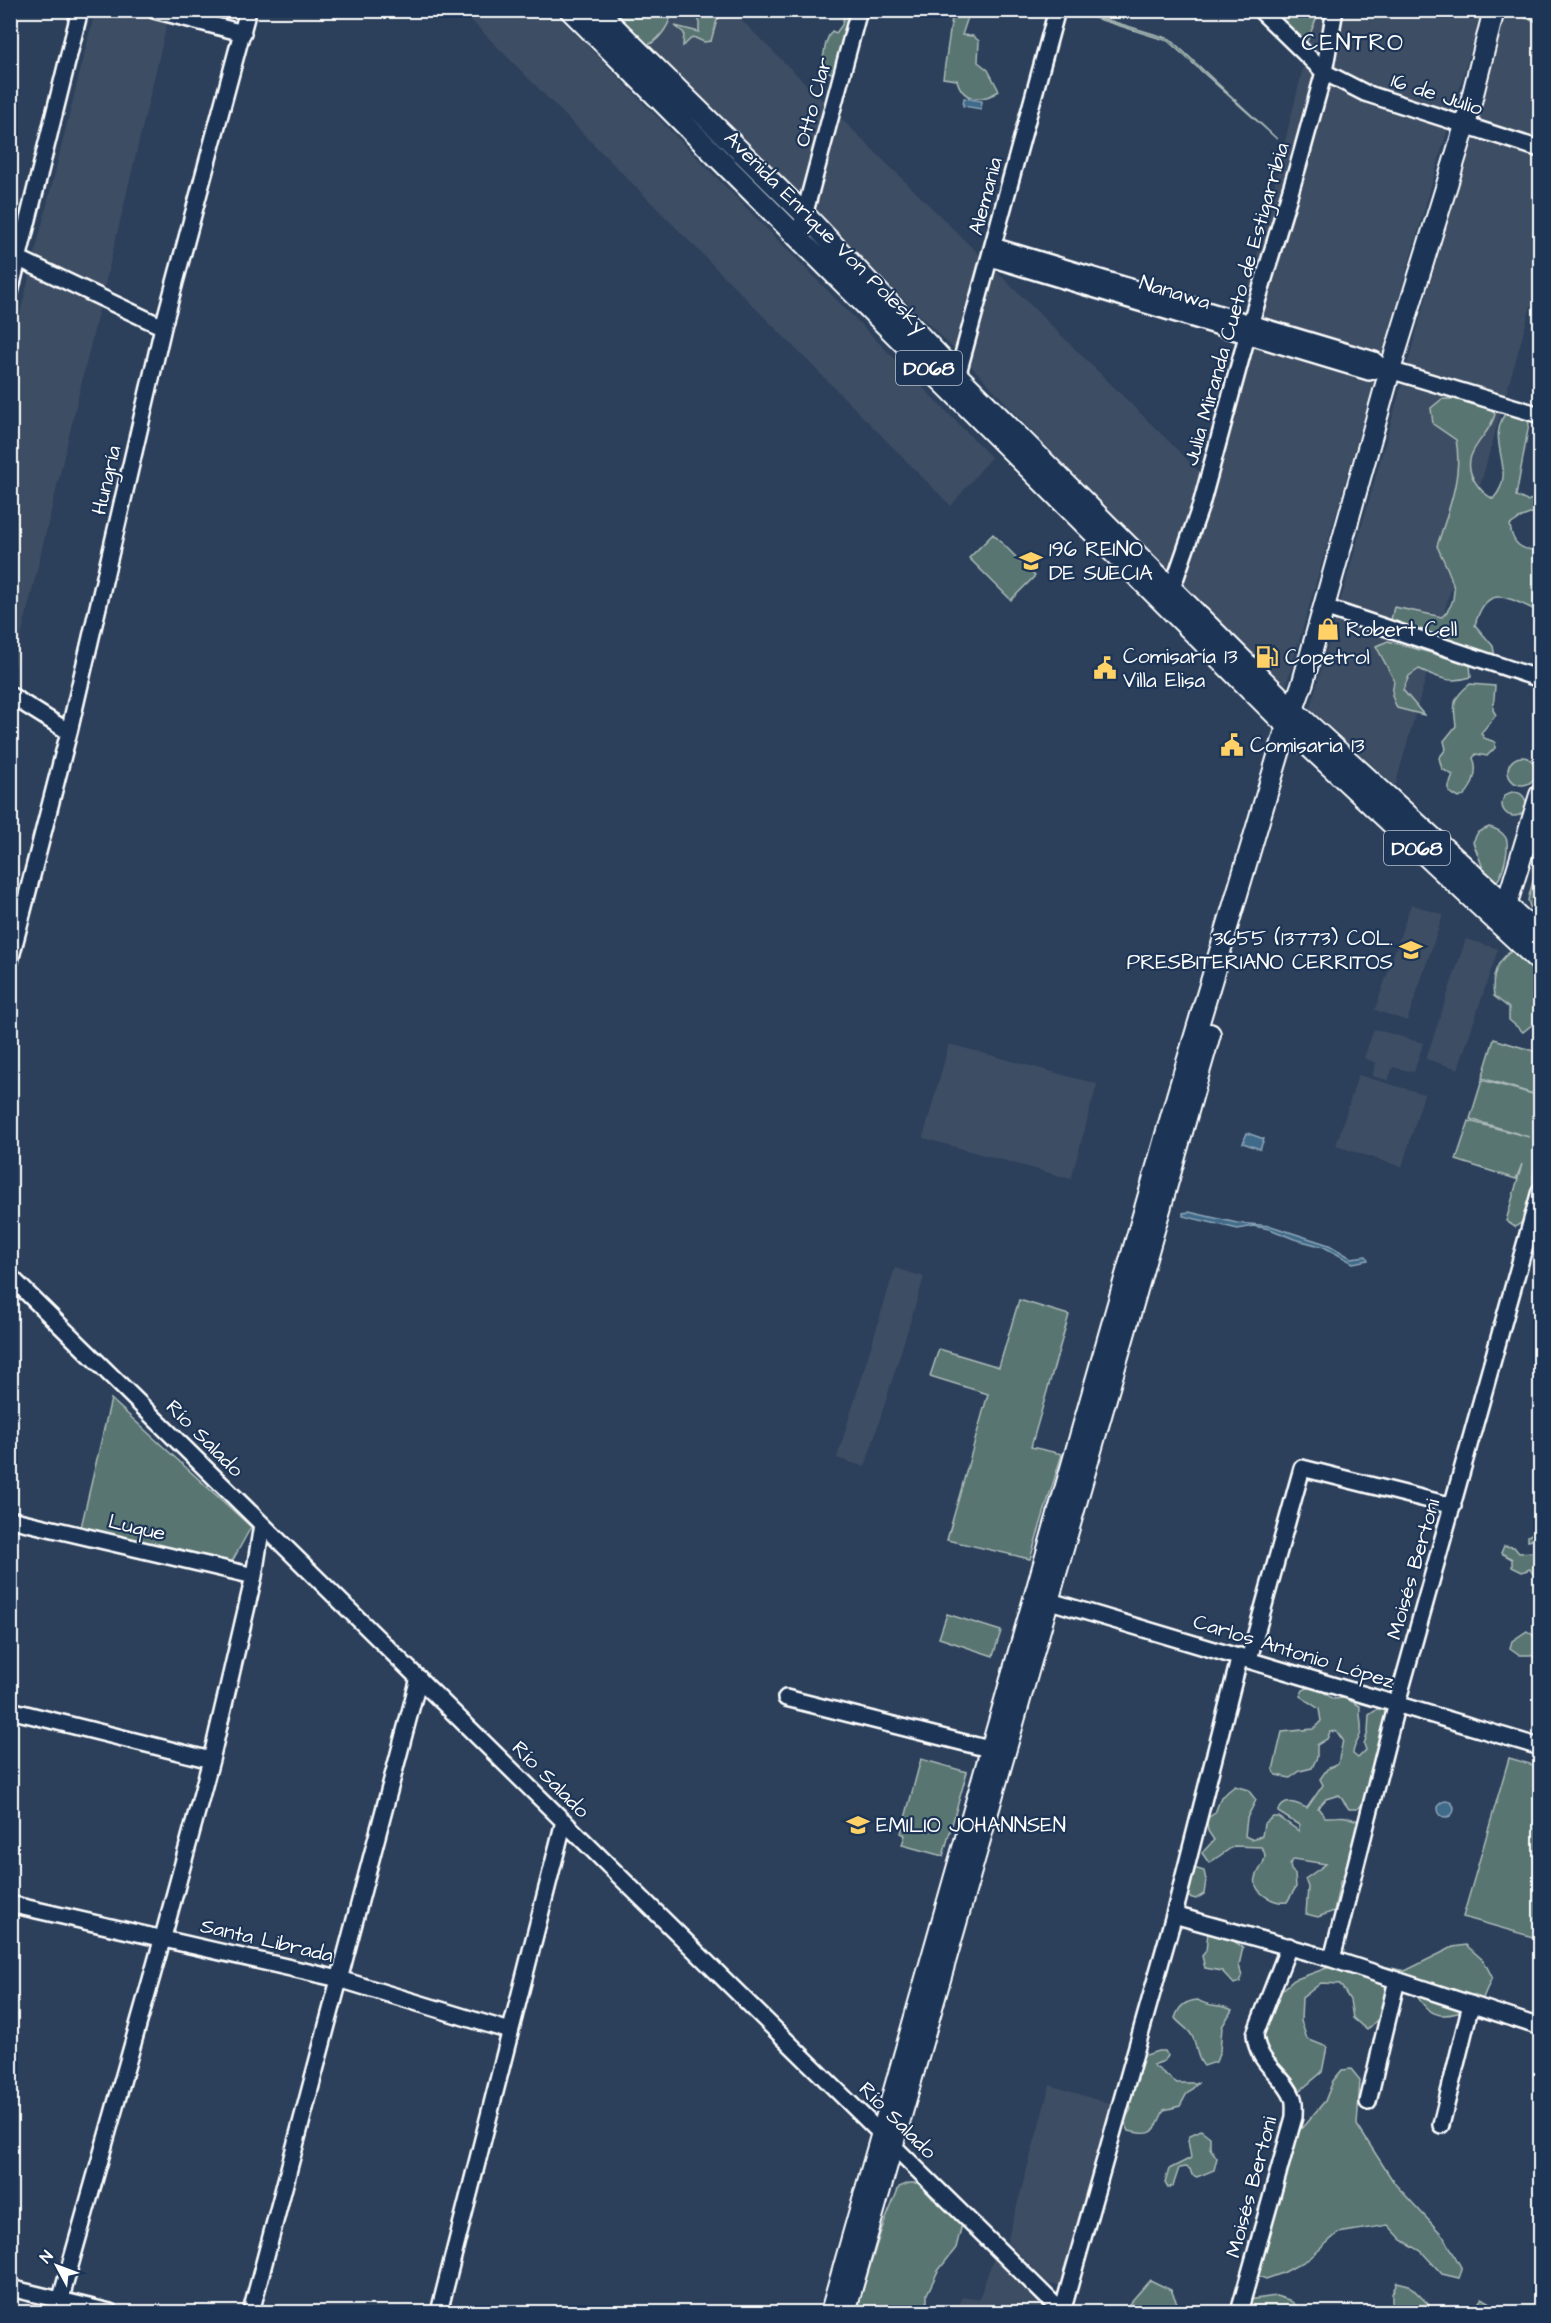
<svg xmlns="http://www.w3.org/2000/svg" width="1551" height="2323" viewBox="0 0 1551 2323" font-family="'Architects Daughter',sans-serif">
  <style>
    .built { fill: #3e4d63 }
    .green { fill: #597572; stroke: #acbab8; stroke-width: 1.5 }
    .water { fill: #416b89; stroke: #8da6b8; stroke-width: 1.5 }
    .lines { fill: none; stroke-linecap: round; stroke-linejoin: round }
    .minor-casing { stroke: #fff; stroke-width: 20 }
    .major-casing { stroke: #fff; stroke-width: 24 }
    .minor { stroke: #1d3557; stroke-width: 15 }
    .major { stroke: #1d3557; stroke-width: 20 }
    .labels { text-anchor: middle; stroke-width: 4.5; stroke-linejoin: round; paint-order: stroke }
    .shield { fill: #1d3557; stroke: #bbc2cd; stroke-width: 1.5 }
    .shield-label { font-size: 20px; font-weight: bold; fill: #fff }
    .street-label { font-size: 21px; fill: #fff; stroke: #1d3557 }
    .poi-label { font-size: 21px; fill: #fff; stroke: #1d3557; text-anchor: start }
    .quarter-label { font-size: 24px; letter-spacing: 1.5px; fill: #fff; stroke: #1d3557 }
  </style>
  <rect width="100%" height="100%" fill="#2c405c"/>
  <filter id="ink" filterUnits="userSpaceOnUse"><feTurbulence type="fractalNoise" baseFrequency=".0167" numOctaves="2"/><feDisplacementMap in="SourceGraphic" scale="12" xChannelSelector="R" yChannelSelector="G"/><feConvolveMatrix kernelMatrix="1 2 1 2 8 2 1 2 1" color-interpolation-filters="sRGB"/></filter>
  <g filter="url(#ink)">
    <path class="built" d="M95 11H170L11 679V350Z
      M462 11H553L991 457 951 506Z
      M613 11H732L1203 475 1317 11H1482L1284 693 1175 588 981 376Z
      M1507 11H1540V274L1395 786 1310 709Z
      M1411 904 1443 915 1407 1021 1375 1010Z
      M1466 939 1498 949 1458 1069 1426 1059Z
      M1374 1029 1423 1043 1414 1072 1393 1067 1388 1080 1372 1076 1376 1063 1364 1058Z
      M949 1044 1097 1084 1071 1179 923 1138Z
      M1358 1075 1424 1094 1402 1167 1336 1146Z
      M895 1268 924 1277 865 1467 837 1458Z
      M1050 2085 1113 2105 1067 2282 1061 2286 1049 2284 1007 2242Z
      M994 2257 1054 2312H958L962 2296 979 2299Z"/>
    <path class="green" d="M583 11H588L607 29 596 11H671C672 22 660 39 650 44 644 47 635 47 629 47L780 203Z
      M706 11H726L717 20 711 41 704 42 693 37 683 46 684 33 675 26 699 32V14Z
      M845 11H858L835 74 825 71 822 64C825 52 824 41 832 31L836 33 842 25Z
      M953 11H970L962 35 973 36 979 41 978 62 988 70 999 91C982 102 963 102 957 80L943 78Z
      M1073 11H1078L1170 39 1277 139 1168 41Z
      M1267 11H1329L1318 14 1305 47Z
      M1527 11H1540V22L1525 18Z
      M1442 399H1484L1495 414C1491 431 1477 440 1471 456 1465 473 1479 491 1493 499 1521 468 1479 440 1511 406L1525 409 1529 424 1516 496 1527 501 1540 496V510L1522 517 1510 525C1512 544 1521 551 1540 550V612C1509 599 1487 581 1475 625L1493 646 1495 657 1414 640 1391 620 1394 607 1442 617C1466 594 1448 572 1437 546 1448 512 1463 475 1456 440L1433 424 1431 408Z
      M993 534 1035 576 1011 600 969 558Z
      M1388 641 1470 664 1471 677C1449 684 1439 678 1419 669L1409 676 1403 690 1424 715 1397 708 1392 696 1394 680 1376 646Z
      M1470 684 1495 686 1493 710 1496 715 1481 733 1484 738 1495 742V748L1487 756 1476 754 1473 758C1479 770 1472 793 1459 798L1449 792V786L1453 775 1442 769 1439 758 1446 749 1444 741 1456 726C1454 706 1450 700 1470 684Z
      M1508 771a14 14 0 1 1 28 0a14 14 0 1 1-28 0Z
      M1502 804a12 12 0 1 1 24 0a12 12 0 1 1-24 0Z
      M1489 827C1496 829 1502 831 1506 838 1510 846 1503 875 1497 881L1486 876 1473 842 1478 832Z
      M1540 854V917L1530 907 1528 900Z
      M1513 950 1540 970V1026L1533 1024 1523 1032 1509 1020V1008L1494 996C1491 977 1496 961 1513 950Z
      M1494 1039 1540 1053V1154L1533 1176 1534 1196 1525 1220 1515 1227 1506 1221 1522 1164 1516 1179 1456 1160 1469 1121 1529 1137 1470 1119 1482 1080 1540 1096 1482 1078Z
      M1019 1300 1069 1315 1031 1447 1062 1454 1030 1559 947 1540 988 1394 930 1376 939 1349 999 1367Z
      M111 1399 251 1527 228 1569 79 1536Z
      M1540 1529V1586L1530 1569 1522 1572 1512 1567V1559L1501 1553 1504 1546 1514 1547 1519 1553 1532 1552 1538 1547 1537 1539 1528 1541V1536Z
      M947 1614 1001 1631 993 1656 939 1638Z
      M1527 1631 1540 1640V1663L1531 1655H1520L1510 1648 1512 1641Z
      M1314 1685 1333 1699 1345 1698 1360 1706C1359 1715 1362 1723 1361 1731 1360 1740 1353 1745 1353 1754L1358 1758 1366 1750 1364 1744 1368 1732 1369 1715 1379 1708 1385 1710 1388 1717 1375 1754 1362 1805 1357 1809H1349L1339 1795 1326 1799 1318 1808 1325 1817C1345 1818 1337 1813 1358 1821L1360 1827 1348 1871 1340 1882 1334 1911 1318 1917 1306 1914 1308 1887 1305 1879 1326 1864 1294 1859 1290 1864 1291 1870 1295 1874 1296 1887 1287 1902C1275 1904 1252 1893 1256 1878 1259 1866 1271 1859 1261 1847L1234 1846 1209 1863 1202 1853 1214 1840 1208 1831 1206 1819 1215 1813 1221 1797 1235 1786 1248 1790 1256 1800 1247 1818 1245 1836 1251 1839 1262 1836 1264 1824 1273 1817H1279L1299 1831V1825L1278 1812C1284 1797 1296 1803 1307 1808L1323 1785 1320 1779 1327 1769 1338 1764 1343 1740 1336 1731 1330 1732 1327 1739 1317 1745V1757L1312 1768 1300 1771 1290 1778 1276 1775 1273 1770 1282 1732 1313 1729 1321 1721 1319 1709 1300 1696 1303 1690Z
      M1509 1758 1540 1767V1939L1463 1917Z
      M921 1759 967 1772 943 1856 902 1845 905 1835 901 1833Z
      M1194 1868 1204 1871 1206 1880 1204 1894 1196 1899 1185 1896Z
      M1208 1932 1243 1934 1232 1940 1243 1947 1239 1965 1242 1977 1240 1982 1234 1984 1222 1971 1205 1968 1202 1956 1206 1951Z
      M1466 1945 1484 1961 1492 1977 1480 2005C1445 2018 1431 2024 1412 1987L1401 1985 1391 2006 1367 2030 1353 2018 1350 2000 1340 1984 1321 1983 1302 1998 1301 2021 1307 2039 1327 2047 1322 2072 1301 2090C1273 2079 1268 2055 1257 2030L1272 1999 1294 1980 1351 1959 1405 1971 1453 1947Z
      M1198 2000C1208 2008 1221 2003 1232 2010L1222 2027 1220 2051 1216 2062 1204 2066C1195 2056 1198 2047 1192 2036 1188 2028 1180 2025 1175 2018 1179 2006 1185 2001 1198 2000Z
      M1158 2051H1165L1168 2056 1164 2061 1153 2065 1177 2083H1198L1186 2095 1180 2106 1164 2110C1154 2130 1156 2138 1129 2131L1124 2121 1131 2109C1127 2100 1132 2087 1138 2079L1134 2068 1140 2057Z
      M1351 2069 1360 2080 1357 2125 1395 2184 1445 2238 1462 2269 1459 2278 1442 2274 1421 2251 1402 2240 1388 2225 1338 2233 1309 2259 1283 2273 1266 2279 1248 2272 1245 2257 1263 2224 1287 2145 1325 2101 1333 2081 1342 2070Z
      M1201 2130 1210 2137V2148L1217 2158 1214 2170 1197 2177 1192 2175 1190 2169 1185 2167 1179 2168 1173 2186 1168 2188 1165 2183 1169 2169 1191 2158 1188 2140 1190 2135Z
      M909 2183H918L934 2200 955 2212 962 2224 956 2248 938 2271 927 2294V2312H863L859 2302 881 2231 899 2187Z
      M1150 2280 1171 2290 1179 2307 1175 2312H1122Z
      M1397 2282 1409 2285 1436 2312H1392V2294Z
      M1276 2296 1289 2300 1300 2308 1340 2312H1241L1248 2300Z
      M1482 2298 1494 2305 1526 2312H1472Z"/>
    <path class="water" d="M964 98 982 101 981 109 963 106Z
      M1247 1133 1264 1139 1260 1149 1243 1143Z
      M1189 1212 1237 1223 1271 1226 1329 1245 1351 1258 1366 1256 1368 1260 1353 1263 1324 1247 1294 1239 1270 1229 1253 1226 1238 1229 1183 1216V1213Z
      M1438 1809a8 8 0 1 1 16 0a8 8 0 1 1-16 0Z"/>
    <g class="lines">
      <g class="minor-casing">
        <path id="minor" d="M154 10 243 33
          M1260 10 1324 72 1365 93 1540 149
          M798 238 859 10
          M993 246 1374 360 1383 368 1540 415
          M11 255 163 327
          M990 258 1369 372 1383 368
          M10 292 80 10
          M955 384 1057 10
          M1169 597 1201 505 1250 325 1298 166 1324 72 1335 10
          M1324 607 1540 679
          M10 695 69 732
          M10 961 69 732 163 327 248 10
          M10 1276 1062 2312
          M10 1519 254 1576
          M1040 1598 1540 1747
          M1249 1659 1302 1468 1453 1506
          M786 1698 1001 1752
          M10 1710 211 1760
          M10 1904 339 1979 510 2031
          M1174 1915 1332 1959 1540 2027
          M1332 1959 1397 1703 1540 1191
          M1368 2102 1397 1980
          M1441 2125 1471 2004
          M10 2288 110 2312
          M57 2312 163 1937 211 1760 254 1576 262 1524
          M251 2312 419 1678
          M439 2312 564 1821
          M1062 2312 1174 1915 1240 1656
          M1239 2312 1294 2117C1294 2112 1295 2103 1293 2098 1283 2073 1257 2065 1255 2034L1289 1946"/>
      </g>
      <g class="major-casing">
        <path id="major" d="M570 10 1287 726 1540 962
          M597 10 805 215 957 375 1293 710 1540 936
          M1503 916 1540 795
          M831 2312 1177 1096 1287 726 1303 682 1390 370 1465 126 1494 10
          M845 2312 1210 1034"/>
      </g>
      <use href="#minor" class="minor"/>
      <use href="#major" class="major"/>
    </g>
  </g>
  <defs>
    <g id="school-bare" transform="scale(1.8)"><path d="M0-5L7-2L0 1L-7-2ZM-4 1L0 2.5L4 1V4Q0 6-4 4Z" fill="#ffd166" stroke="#1d3557" stroke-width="2.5" paint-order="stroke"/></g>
    <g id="shop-bare" transform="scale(1.8)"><path d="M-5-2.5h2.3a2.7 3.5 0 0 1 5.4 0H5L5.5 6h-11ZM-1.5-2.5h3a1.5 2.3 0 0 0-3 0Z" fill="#ffd166" stroke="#1d3557" stroke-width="2.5" paint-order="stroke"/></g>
    <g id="fuel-bare" transform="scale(1.8)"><path d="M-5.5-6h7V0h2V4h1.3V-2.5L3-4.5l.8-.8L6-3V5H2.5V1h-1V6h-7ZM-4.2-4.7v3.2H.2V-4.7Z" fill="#ffd166" stroke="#1d3557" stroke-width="2.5" paint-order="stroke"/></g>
    <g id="civic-bare" transform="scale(1.8)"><path d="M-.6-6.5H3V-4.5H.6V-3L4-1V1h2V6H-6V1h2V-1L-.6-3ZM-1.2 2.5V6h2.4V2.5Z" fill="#ffd166" stroke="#1d3557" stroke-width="2.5" paint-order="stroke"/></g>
  </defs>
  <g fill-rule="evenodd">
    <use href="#school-bare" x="1031" y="561"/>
    <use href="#shop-bare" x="1328" y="629"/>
    <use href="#fuel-bare" x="1267" y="657"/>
    <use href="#civic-bare" x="1105" y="668"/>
    <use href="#civic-bare" x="1232" y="745"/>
    <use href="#school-bare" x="1411" y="950"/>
    <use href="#school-bare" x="858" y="1825"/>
  </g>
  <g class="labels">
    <g class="shield">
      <rect x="896" y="351" width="66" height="34" rx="4.5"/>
      <rect x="1384" y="831" width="66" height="34" rx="4.5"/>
    </g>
    <g class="shield-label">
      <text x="929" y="375">D068</text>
      <text x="1417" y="855">D068</text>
    </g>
    <g class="street-label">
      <text transform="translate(1437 94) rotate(18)" y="7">16 de Julio</text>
      <text transform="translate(813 102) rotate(-75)" y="7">Otto Clar</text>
      <text transform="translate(985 196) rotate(-75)" y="7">Alemania</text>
      <text transform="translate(826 232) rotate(45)" y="7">Avenida Enrique Von Polesky</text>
      <text transform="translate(1175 292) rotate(17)" y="7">Nanawa</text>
      <text transform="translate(1236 304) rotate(-74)" y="7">Julia Miranda Cueto de Estigarribia</text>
      <text transform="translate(106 480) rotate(-77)" y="7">Hungría</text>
      <text transform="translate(205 1438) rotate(45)" y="7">Río Salado</text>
      <text transform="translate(137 1527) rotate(13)" y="7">Luque</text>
      <text transform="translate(1413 1569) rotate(-74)" y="7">Moisés Bertoni</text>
      <text transform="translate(1294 1651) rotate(17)" y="7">Carlos Antonio López</text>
      <text transform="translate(551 1779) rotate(45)" y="7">Río Salado</text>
      <text transform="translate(267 1940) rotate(13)" y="7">Santa Librada</text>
      <text transform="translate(898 2120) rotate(45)" y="7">Río Salado</text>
      <text transform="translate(1251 2187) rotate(-75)" y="7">Moisés Bertoni</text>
    </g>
    <g class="poi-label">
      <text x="1049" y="556">196 REINO<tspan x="1049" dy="24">DE SUECIA</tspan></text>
      <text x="1346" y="636">Robert Cell</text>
      <text x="1123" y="663">Comisaría 13<tspan x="1123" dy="24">Villa Elisa</tspan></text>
      <text x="1285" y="664">Copetrol</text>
      <text x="1250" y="752">Comisaria 13</text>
      <text x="1393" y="945" text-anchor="end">3655 (13773) COL.<tspan x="1393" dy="24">PRESBITERIANO CERRITOS</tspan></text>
      <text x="876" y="1832">EMILIO JOHANNSEN</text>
    </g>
    <g class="quarter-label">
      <text x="1353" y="50">CENTRO</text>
    </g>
  </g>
  <rect width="1551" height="2323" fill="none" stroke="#1d3557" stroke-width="36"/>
  <rect x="18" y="18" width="1515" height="2287" fill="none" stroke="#fff" stroke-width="2" filter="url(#ink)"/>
  <g transform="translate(57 2266) rotate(311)" stroke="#1d3557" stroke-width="4.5" paint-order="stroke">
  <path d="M0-4.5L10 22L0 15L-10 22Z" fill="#ffffff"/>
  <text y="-9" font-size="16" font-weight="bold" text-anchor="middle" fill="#ffffff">N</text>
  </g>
</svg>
